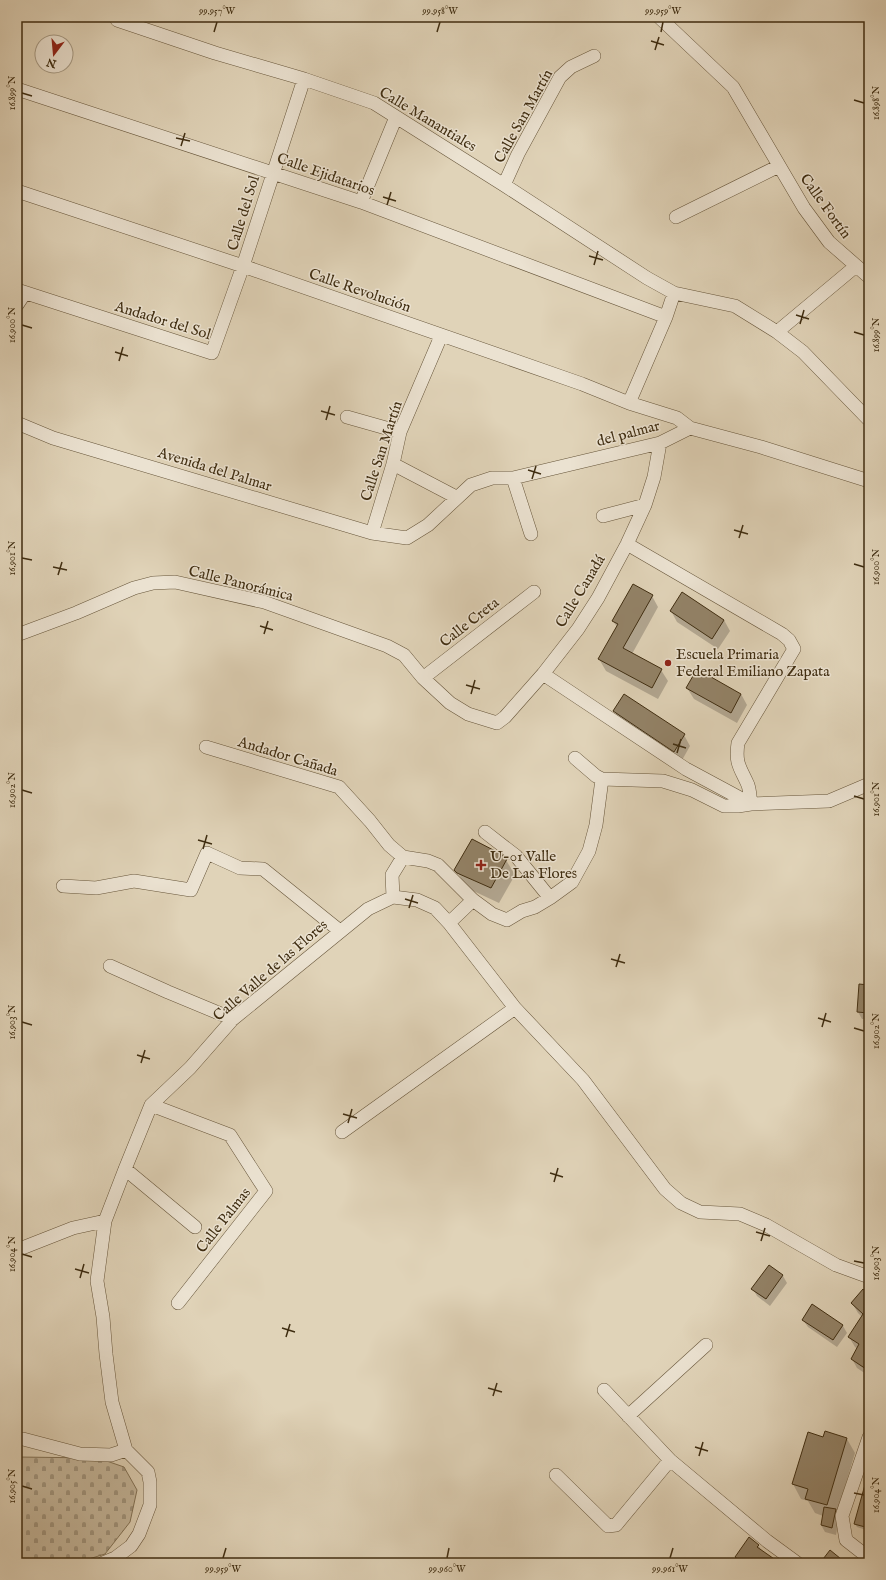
<svg xmlns="http://www.w3.org/2000/svg" width="886" height="1580" viewBox="0 0 886 1580" font-family="'IM FELL English',serif">
  <style>
    .cemetery { fill: url(#cemetery-stones); stroke: #827256 }
    .shadow { fill: #0003 }
    .building { fill: #938368; stroke: #3f2d11 }
    .lines { fill: none; stroke-linecap: round; stroke-linejoin: round }
    .minor-casing { stroke: #67563b; stroke-width: 14 }
    .minor { stroke: #ebe2d1; stroke-width: 13 }
    .ticks { fill: none; stroke: #3f2d11; stroke-width: 1.5 }
    .poi-dot { fill: #8f2418; stroke: #ebe2d1; stroke-width: 1.5 }
    .labels { text-anchor: middle; stroke-width: 3; stroke-linejoin: round; paint-order: stroke }
    .street-label { font-size: 15px; fill: #3f2d11; stroke: #ebe2d1 }
    .poi-label { font-size: 15px; fill: #3f2d11; stroke: #ebe2d1; text-anchor: start }
    .neatline { fill: none; stroke: #3f2d11; stroke-width: 1.5 }
    .ticks-label { font-size: 10px; text-anchor: middle; fill: #3f2d11 }
  </style>
  <defs>
    <pattern id="cemetery-stones" width="16" height="16" patternUnits="userSpaceOnUse"><rect width="16" height="16" fill="#c5b79c"/><path d="M2 7V4a2 2 0 0 1 4 0v3zM10 15v-3a2 2 0 0 1 4 0v3z" fill="#a1957e"/></pattern>
  </defs>
  <rect width="100%" height="100%" fill="#e0d3b8"/>
  <filter id="stains"><feTurbulence type="fractalNoise" baseFrequency=".005" numOctaves="4"/><feColorMatrix values="0 0 0 0 .2 0 0 0 0 .09 0 0 0 0 .02 0 0 0 .5 -.17"/></filter>
  <radialGradient id="worn" r=".72"><stop offset=".6" stop-color="#630" stop-opacity="0"/><stop offset="1" stop-color="#630" stop-opacity=".3"/></radialGradient>
  <path class="cemetery" d="M17 1457 98 1458 124 1467 137 1490 130 1522 105 1554 76 1563H17Z"/>
  <path class="shadow" d="M652 596 658 607 632 654 661 670 668 681 658 699 606 671 599 659 617 627 613 621Z
    M671 611 724 620 730 631 718 649 677 622Z
    M687 688 741 694 747 705 737 723 694 699Z
    M614 711 684 735 690 746 681 762 621 722Z
    M500 855 506 860 515 875 499 903 467 888 456 870Z
    M869 986V1019H862L858 1012Z
    M769 1266 783 1276 787 1283 770 1306 757 1296 753 1289Z
    M869 1295V1376L857 1368 852 1359 858 1349 855 1347 849 1337 862 1317 858 1313 852 1303Z
    M813 1306 843 1326 847 1333 837 1347 808 1327 803 1320Z
    M808 1434 824 1439H847L855 1453 837 1513 839 1518 836 1535 825 1532 821 1525 823 1516 815 1513 808 1501 801 1499 793 1484Z
    M869 1473V1531L857 1527 855 1524Z
    M758 1545 762 1551 778 1563H739L736 1557Z"/>
  <path class="building" d="M633 584 653 595 623 648 662 669 652 688 598 659 618 624 612 621Z
    M682 592 724 620 712 639 670 611Z
    M697 669 741 694 731 713 686 688Z
    M624 694 685 734 674 752 613 711Z
    M472 839 501 854 507 859 491 888 457 873 454 870Z
    M859 984 869 985V1013L857 1012Z
    M769 1265 783 1275 766 1299 751 1289Z
    M863 1289 869 1294V1371L851 1359 859 1344 848 1337 863 1314 851 1303Z
    M812 1304 843 1325 833 1340 802 1320Z
    M825 1431 847 1438 827 1505 805 1499 808 1489 792 1484 808 1432 823 1437Z
    M866 1481 869 1482V1528L854 1524Z
    M824 1507 836 1509 832 1528 821 1525Z
    M749 1537 759 1545 757 1547 780 1563H743L735 1557Z
    M830 1550 846 1563H820Z"/>
  <g class="lines">
    <g class="minor-casing">
      <path id="minor" d="M659 17 733 87 804 208 829 242 869 277
        M117 20 215 53 304 79 374 103 504 185 647 278 674 293 735 306 777 332 803 352 868 419
        M17 89 361 202 666 317
        M504 185 518 154 560 77 571 67 594 56
        M17 191 243 266 582 384 629 403 677 418 690 428
        M361 202 396 117
        M676 217 779 166
        M17 290 212 353 243 266 304 79
        M17 305 25 293
        M777 332 856 266
        M629 403 666 317 674 293
        M347 417 400 432
        M17 423 53 438 372 533 407 538 428 525 471 485 492 478H513L660 443 690 428 761 447 869 481
        M393 464 456 497
        M513 478 531 534
        M603 516 645 505
        M372 533 393 464 400 432 441 336
        M17 635 76 613 134 588 153 583 175 582 264 602 387 646 404 655 423 678 450 703 468 714 497 723 505 717 543 674 578 629 598 598 627 544 645 505 654 477 660 443
        M543 674 686 769 751 804 829 801 869 784
        M423 678 534 592
        M206 747 339 787 370 821 389 845 403 857
        M575 758 596 776 602 779 663 781 692 790 724 806H738L751 804C750 798 750 791 748 785 740 767 735 764 738 743L794 649 789 640 782 634 627 544
        M485 832 516 856 550 898
        M63 886 96 888 134 881 191 890 207 853 240 868 263 869 340 931
        M393 897 417 900 435 908 449 923 515 1008 583 1080 665 1189 681 1203 700 1212 740 1214 766 1225 836 1265 869 1277
        M393 897 392 875 403 857 428 861 438 865 473 900 492 914 507 920 522 911 535 907 550 898 572 882 589 851 596 825 602 779
        M449 923 473 900
        M110 966 168 992 233 1019
        M151 1105 230 1135 266 1191 178 1303
        M342 1132 515 1008
        M125 1169 195 1227
        M17 1250 73 1228 105 1221
        M604 1390 670 1460 767 1541 797 1563
        M628 1416 706 1345
        M869 1437 842 1516 846 1540 869 1558
        M17 1439H23L80 1454 111 1455 126 1450
        M556 1475 608 1526 616 1525 670 1460
        M103 1563 115 1558 131 1546 139 1534 150 1505V1482L148 1472 126 1450 112 1402 106 1354 103 1317 97 1281 105 1221 125 1169 151 1105 190 1068 233 1019 368 909 393 897"/>
    </g>
    <use href="#minor" class="minor"/>
  </g>
  <path class="ticks" d="M214 32 217 22M437 32 440 22M661 32 663 22M651 41 664 45M655 50 659 37M22 93 32 96M854 100 864 103M176 138 190 141M181 146 185 133M383 197 396 201M387 205 391 192M589 256 603 260M594 265 598 251M796 315 809 319M800 324 804 310M22 325 32 328M854 332 864 335M115 352 128 356M119 361 123 347M321 411 335 415M326 420 330 406M528 470 541 474M532 479 536 466M734 530 748 534M739 538 743 525M22 558 32 560M854 564 864 567M53 567 67 570M58 575 62 562M260 626 273 630M264 634 268 621M466 685 480 689M471 694 475 680M673 744 686 748M677 753 681 739M22 790 32 793M854 796 864 799M198 840 212 844M203 849 207 835M405 899 418 903M409 908 413 895M611 959 625 963M616 967 620 954M818 1018 831 1022M22 1022 32 1025M822 1027 826 1013M854 1028 864 1031M137 1055 150 1059M141 1063 145 1050M343 1114 357 1118M348 1123 352 1109M550 1173 563 1177M554 1182 558 1168M756 1232 770 1236M761 1241 765 1228M22 1254 32 1257M854 1261 864 1263M75 1269 89 1273M80 1278 84 1264M282 1328 295 1332M286 1337 290 1324M488 1388 502 1392M493 1396 497 1383M695 1447 708 1451M699 1456 703 1442M22 1486 32 1489M854 1493 864 1495M223 1558 226 1548M447 1558 449 1548M670 1558 673 1548"/>
  <g class="poi-dot">
    <circle cx="668" cy="663" r="4"/>
    <path d="M479 859h4v4h4v4h-4v4h-4v-4h-4v-4h4z"/>
  </g>
  <g class="labels">
    <g class="street-label">
      <text transform="translate(523 116) rotate(-61)" y="5">Calle San Martín</text>
      <text transform="translate(428 119) rotate(31)" y="5">Calle Manantiales</text>
      <text transform="translate(326 174) rotate(19)" y="5">Calle Ejidatarios</text>
      <text transform="translate(826 206) rotate(54)" y="5">Calle Fortín</text>
      <text transform="translate(243 213) rotate(-73)" y="5">Calle del Sol</text>
      <text transform="translate(360 290) rotate(19)" y="5">Calle Revolución</text>
      <text transform="translate(163 320) rotate(17)" y="5">Andador del Sol</text>
      <text transform="translate(628 433) rotate(-15)" y="5">del palmar</text>
      <text transform="translate(381 451) rotate(-72)" y="5">Calle San Martín</text>
      <text transform="translate(215 469) rotate(17)" y="5">Avenida del Palmar</text>
      <text transform="translate(241 583) rotate(14)" y="5">Calle Panorámica</text>
      <text transform="translate(580 591) rotate(-59)" y="5">Calle Canadá</text>
      <text transform="translate(469 622) rotate(-38)" y="5">Calle Creta</text>
      <text transform="translate(288 756) rotate(17)" y="5">Andador Cañada</text>
      <text transform="translate(270 970) rotate(-41)" y="5">Calle Valle de las Flores</text>
      <text transform="translate(223 1220) rotate(-52)" y="5">Calle Palmas</text>
    </g>
    <g class="poi-label">
      <text x="676" y="659">Escuela Primaria<tspan x="676" dy="17">Federal Emiliano Zapata</tspan></text>
      <text x="490" y="861">U-01 Valle<tspan x="490" dy="17">De Las Flores</tspan></text>
    </g>
  </g>
  <rect width="886" height="1580" fill="none" stroke="#e0d3b8" stroke-width="44"/>
  <g transform="translate(54 54) rotate(196)"><circle r="19" fill="#ebe2d1" stroke="#a69a84"/>
  <path d="M0-3L7 15L0 10L-7 15Z" fill="#8f2418"/>
  <text y="-6" font-size="11" font-weight="bold" text-anchor="middle" fill="#3f2d11">N</text>
  </g>
  <rect x="22" y="22" width="842" height="1536" class="neatline"/>
  <g class="ticks-label">
    <text x="217" y="14">99.957°W</text>
    <text x="440" y="14">99.958°W</text>
    <text x="663" y="14">99.959°W</text>
    <text transform="translate(11 93) rotate(-90)" y="4">16.899°N</text>
    <text transform="translate(875 103) rotate(-90)" y="4">16.898°N</text>
    <text transform="translate(11 325) rotate(-90)" y="4">16.900°N</text>
    <text transform="translate(875 335) rotate(-90)" y="4">16.899°N</text>
    <text transform="translate(11 558) rotate(-90)" y="4">16.901°N</text>
    <text transform="translate(875 567) rotate(-90)" y="4">16.900°N</text>
    <text transform="translate(11 790) rotate(-90)" y="4">16.902°N</text>
    <text transform="translate(875 799) rotate(-90)" y="4">16.901°N</text>
    <text transform="translate(11 1022) rotate(-90)" y="4">16.903°N</text>
    <text transform="translate(875 1031) rotate(-90)" y="4">16.902°N</text>
    <text transform="translate(11 1254) rotate(-90)" y="4">16.904°N</text>
    <text transform="translate(875 1263) rotate(-90)" y="4">16.903°N</text>
    <text transform="translate(11 1486) rotate(-90)" y="4">16.905°N</text>
    <text transform="translate(875 1495) rotate(-90)" y="4">16.904°N</text>
    <text x="223" y="1572">99.959°W</text>
    <text x="447" y="1572">99.960°W</text>
    <text x="670" y="1572">99.961°W</text>
  </g>
  <rect width="100%" height="100%" filter="url(#stains)"/>
  <rect width="100%" height="100%" fill="url(#worn)"/>
</svg>
